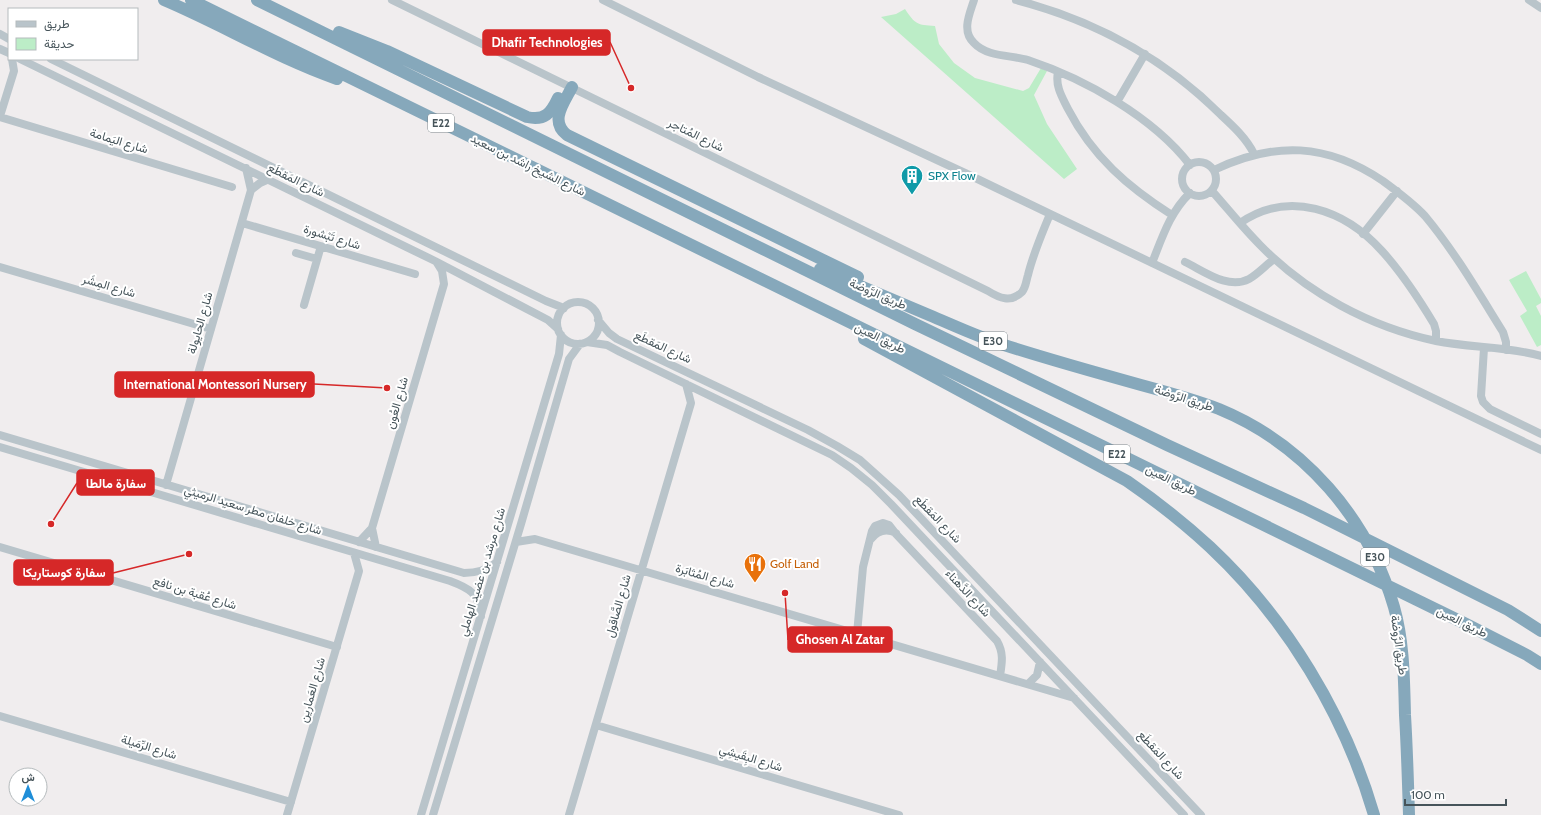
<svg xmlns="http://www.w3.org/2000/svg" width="1541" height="815" viewBox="0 0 1541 815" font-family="Cabin,Vazirmatn,sans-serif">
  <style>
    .green { fill: #bcedc7 }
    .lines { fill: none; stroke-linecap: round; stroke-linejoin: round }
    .minor { stroke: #b9c4ca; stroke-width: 8 }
    .highway { stroke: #86a8bb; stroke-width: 12 }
    .labels { text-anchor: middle; stroke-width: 4; stroke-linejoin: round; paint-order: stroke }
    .shield { fill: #fff; stroke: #7e878c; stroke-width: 1 }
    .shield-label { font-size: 11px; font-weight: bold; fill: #46545a }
    .street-label { font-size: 12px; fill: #46545a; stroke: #fff }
    .culture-label { font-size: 12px; fill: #0d838f; stroke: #fff; text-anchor: start }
    .food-label { font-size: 12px; fill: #c56008; stroke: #fff; text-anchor: start }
    .leader { fill: none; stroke: #d62828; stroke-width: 1.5 }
    .callout-dot { fill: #d62828; stroke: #fff; stroke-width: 1.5 }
    .callout { fill: #d62828; stroke: #d62828; stroke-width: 1.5 }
    .callout-label { font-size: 13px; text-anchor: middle; font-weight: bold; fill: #fff }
  </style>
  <rect width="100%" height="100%" fill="#f0edee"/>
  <path class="green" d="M905 9C915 24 917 25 935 26L939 44 954 63 975 78 1023 91 1029 88 1041 68 1047 71 1034 95 1047 124 1077 169 1064 179 881 17 896 14Z
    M1526 271 1541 299V303L1536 306 1541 316V345L1537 347 1520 316 1527 311 1509 280Z"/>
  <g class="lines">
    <path class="minor" d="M392 0 988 291C999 298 1011 303 1022 292 1026 287 1026 281 1028 275 1033 254 1042 234 1050 214
      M603 0 758 77 965 173 1541 450
      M974 0C970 13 961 31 974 43 987 57 1011 55 1028 60 1085 79 1153 117 1190 165
      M1016 0C1093 20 1164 58 1221 115 1233 126 1247 139 1254 154
      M1529 0 1541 8
      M0 34 9 39
      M0 49 9 53
      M20 59 435 261 548 320 558 329
      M51 59 546 301 564 308
      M1058 72C1055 86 1062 97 1068 109 1093 157 1128 187 1172 215
      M1117 102 1145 54
      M0 116 14 71 12 59
      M0 117 232 187
      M1182 179a17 17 0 1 1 34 0a17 17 0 1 1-34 0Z
      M246 168 251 190
      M1214 170C1275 141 1327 143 1383 181 1398 192 1413 203 1425 216 1455 252 1478 292 1503 332L1506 342V350
      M1212 191C1228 209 1243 228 1260 245 1307 293 1370 327 1436 341 1471 348 1507 346 1541 356
      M242 223 415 274
      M1240 223C1289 189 1345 210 1382 251 1402 273 1419 299 1434 324L1436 331V340
      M1363 234 1397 191
      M296 253 317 259
      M1185 262C1204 271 1228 290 1249 279 1258 274 1266 265 1274 259
      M1152 263C1162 238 1170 212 1190 193
      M0 267 211 329
      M557 323a21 21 0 1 1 42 0a21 21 0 1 1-42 0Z
      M304 305 321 246
      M598 320 609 333 617 339 808 430 837 446 860 460 899 495 1201 815
      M587 342 607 345 620 352 832 455 851 468 872 485 891 504 1184 815
      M1484 348 1481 396 1483 402 1490 409 1541 434
      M0 435 464 573C477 573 487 570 497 562
      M0 447 450 581C469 588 479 593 481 616
      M166 485 251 190 260 183 269 179
      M372 528 376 547
      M871 539C878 530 886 528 896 533
      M359 542 372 528 444 284 442 271 437 263
      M516 542 535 539 1074 698
      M0 547 337 647
      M857 634 863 567 872 531 875 526 883 523 889 525 896 534 997 641C1004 653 1002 663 1000 676
      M1028 684 1037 675 1040 662
      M0 716 291 802
      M596 725 899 815
      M287 815 359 571 354 553
      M421 815 559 354 561 335
      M433 815 521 524 569 359 580 344
      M569 815 691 403 686 384"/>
    <path class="highway" d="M164 0C223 25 277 58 337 79
      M191 0 1464 623 1527 655 1541 664
      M257 0 915 324 1167 445 1304 508 1508 610 1541 631
      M339 32 387 51 527 117C545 121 551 113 558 98
      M572 87C564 103 549 121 567 135L858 277
      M820 269C856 284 893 300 929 315 953 325 976 336 1001 344 1047 359 1094 372 1141 385 1167 392 1193 399 1219 409 1304 444 1368 518 1394 607 1404 642 1404 679 1405 715 1407 748 1408 782 1409 815
      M864 339 1127 481C1156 501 1184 523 1210 547 1286 618 1345 715 1374 815"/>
  </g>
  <defs>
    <g id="building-pin" transform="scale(1.15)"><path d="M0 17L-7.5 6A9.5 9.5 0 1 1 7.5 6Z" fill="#0f9aa8" stroke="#fff"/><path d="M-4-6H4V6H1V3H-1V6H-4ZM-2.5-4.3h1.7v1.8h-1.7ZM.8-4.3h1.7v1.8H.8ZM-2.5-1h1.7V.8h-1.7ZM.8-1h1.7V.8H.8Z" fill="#fff"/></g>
    <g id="restaurant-pin" transform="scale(1.15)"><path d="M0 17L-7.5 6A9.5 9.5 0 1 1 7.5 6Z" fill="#e8710a" stroke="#fff"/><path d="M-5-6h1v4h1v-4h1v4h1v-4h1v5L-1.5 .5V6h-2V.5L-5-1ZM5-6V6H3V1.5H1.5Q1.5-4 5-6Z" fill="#fff"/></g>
  </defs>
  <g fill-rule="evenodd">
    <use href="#building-pin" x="912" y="176"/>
    <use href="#restaurant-pin" x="755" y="564"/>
  </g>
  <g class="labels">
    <g class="shield">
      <rect x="428" y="114" width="26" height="18" rx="3"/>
      <rect x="979" y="332" width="28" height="18" rx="3"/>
      <rect x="1104" y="445" width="26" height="18" rx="3"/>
      <rect x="1361" y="548" width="28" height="18" rx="3"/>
    </g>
    <g class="shield-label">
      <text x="441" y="127">E22</text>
      <text x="993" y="345">E30</text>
      <text x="1117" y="458">E22</text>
      <text x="1375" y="561">E30</text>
    </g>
    <g class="street-label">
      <text transform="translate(696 135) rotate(26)" y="4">شارع المُتاجر</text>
      <text transform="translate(119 141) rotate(17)" y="4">شارع اليَمامة</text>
      <text transform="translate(528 165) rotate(26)" y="4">شارع الشيخ راشد بن سعيد</text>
      <text transform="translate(296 180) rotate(26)" y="4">شارع المَقطَع</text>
      <text transform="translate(332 237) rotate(17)" y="4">شارع تَبْشورة</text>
      <text transform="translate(109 286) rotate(16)" y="4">شارع المِشَر</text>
      <text transform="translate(878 294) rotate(23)" y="4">طريق الرَّوضة</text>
      <text transform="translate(200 323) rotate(-74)" y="4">شارع الحايولة</text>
      <text transform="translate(880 338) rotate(26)" y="4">طريق العين</text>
      <text transform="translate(663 347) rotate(25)" y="4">شارع المَقطَع</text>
      <text transform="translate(1184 398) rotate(18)" y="4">طريق الرَّوضة</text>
      <text transform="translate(397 403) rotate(-74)" y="4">شارع العُون</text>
      <text transform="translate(1171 480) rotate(26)" y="4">طريق العين</text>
      <text transform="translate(253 510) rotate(17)" y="4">شارع خلفان مطر سعيد الرميثي</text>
      <text transform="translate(938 519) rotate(46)" y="4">شارع المَقطَع</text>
      <text transform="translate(482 572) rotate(-73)" y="4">شارع مرشد بن عضيد الهاملي</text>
      <text transform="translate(705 576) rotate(16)" y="4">شارع المُثابَرة</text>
      <text transform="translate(195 593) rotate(17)" y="4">شارع عُقبة بن نافع</text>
      <text transform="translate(968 593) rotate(47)" y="4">شارع الدَّهناء</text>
      <text transform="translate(618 606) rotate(-74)" y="4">شارع الصَّاقول</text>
      <text transform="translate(1462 622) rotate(26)" y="4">طريق العين</text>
      <text transform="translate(1399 645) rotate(82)" y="4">طريق الرَّوضة</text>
      <text transform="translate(312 690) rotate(-74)" y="4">شارع العَمارين</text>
      <text transform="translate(149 747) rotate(17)" y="4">شارع الرِّمَيلة</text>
      <text transform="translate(1161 755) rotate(47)" y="4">شارع المَقطَع</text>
      <text transform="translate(751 758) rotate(17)" y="4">شارع البِقَيشِي</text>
    </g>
    <g class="culture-label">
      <text x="928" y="180">SPX Flow</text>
    </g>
    <g class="food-label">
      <text x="770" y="568">Golf Land</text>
    </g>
  </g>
  <path class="leader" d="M631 88L610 42M387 388L314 384M51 524L77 483M189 554L113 573M785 593L788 640"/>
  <g class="callout-dot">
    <circle cx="631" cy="88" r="4"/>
    <circle cx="387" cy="388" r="4"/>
    <circle cx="51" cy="524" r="4"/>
    <circle cx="189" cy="554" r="4"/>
    <circle cx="785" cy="593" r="4"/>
  </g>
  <g class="callout">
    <rect x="483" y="30" width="127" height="25" rx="4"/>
    <rect x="115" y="372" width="199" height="25" rx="4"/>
    <rect x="77" y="470" width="77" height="25" rx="4"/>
    <rect x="14" y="560" width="99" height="25" rx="4"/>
    <rect x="788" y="627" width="104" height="25" rx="4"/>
  </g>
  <g class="callout-label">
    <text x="547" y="47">Dhafir Technologies</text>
    <text x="215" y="389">International Montessori Nursery</text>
    <text x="116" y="488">سفارة مالطا</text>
    <text x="64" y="577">سفارة كوستاريكا</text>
    <text x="840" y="644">Ghosen Al Zatar</text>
  </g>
  <rect x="8" y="8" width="130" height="52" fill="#ffffff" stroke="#b5bbbd"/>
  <rect x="16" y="21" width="20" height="6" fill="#b9c4ca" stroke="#b5bbbd"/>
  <text x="44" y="28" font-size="12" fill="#46545a">طريق</text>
  <rect x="16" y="38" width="20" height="12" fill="#bcedc7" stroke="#b5bbbd"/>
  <text x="44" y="48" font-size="12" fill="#46545a">حديقة</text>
  <g transform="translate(28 787)"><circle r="19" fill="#ffffff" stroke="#b5bbbd"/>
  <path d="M0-3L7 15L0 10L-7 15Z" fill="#1f8ed8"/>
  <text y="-6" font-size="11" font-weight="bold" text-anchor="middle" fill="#46545a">ش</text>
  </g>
  <path d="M1405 799v6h101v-6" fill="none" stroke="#46545a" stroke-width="2"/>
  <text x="1411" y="799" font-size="12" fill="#46545a" stroke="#ffffff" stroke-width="3" paint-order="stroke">100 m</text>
</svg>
